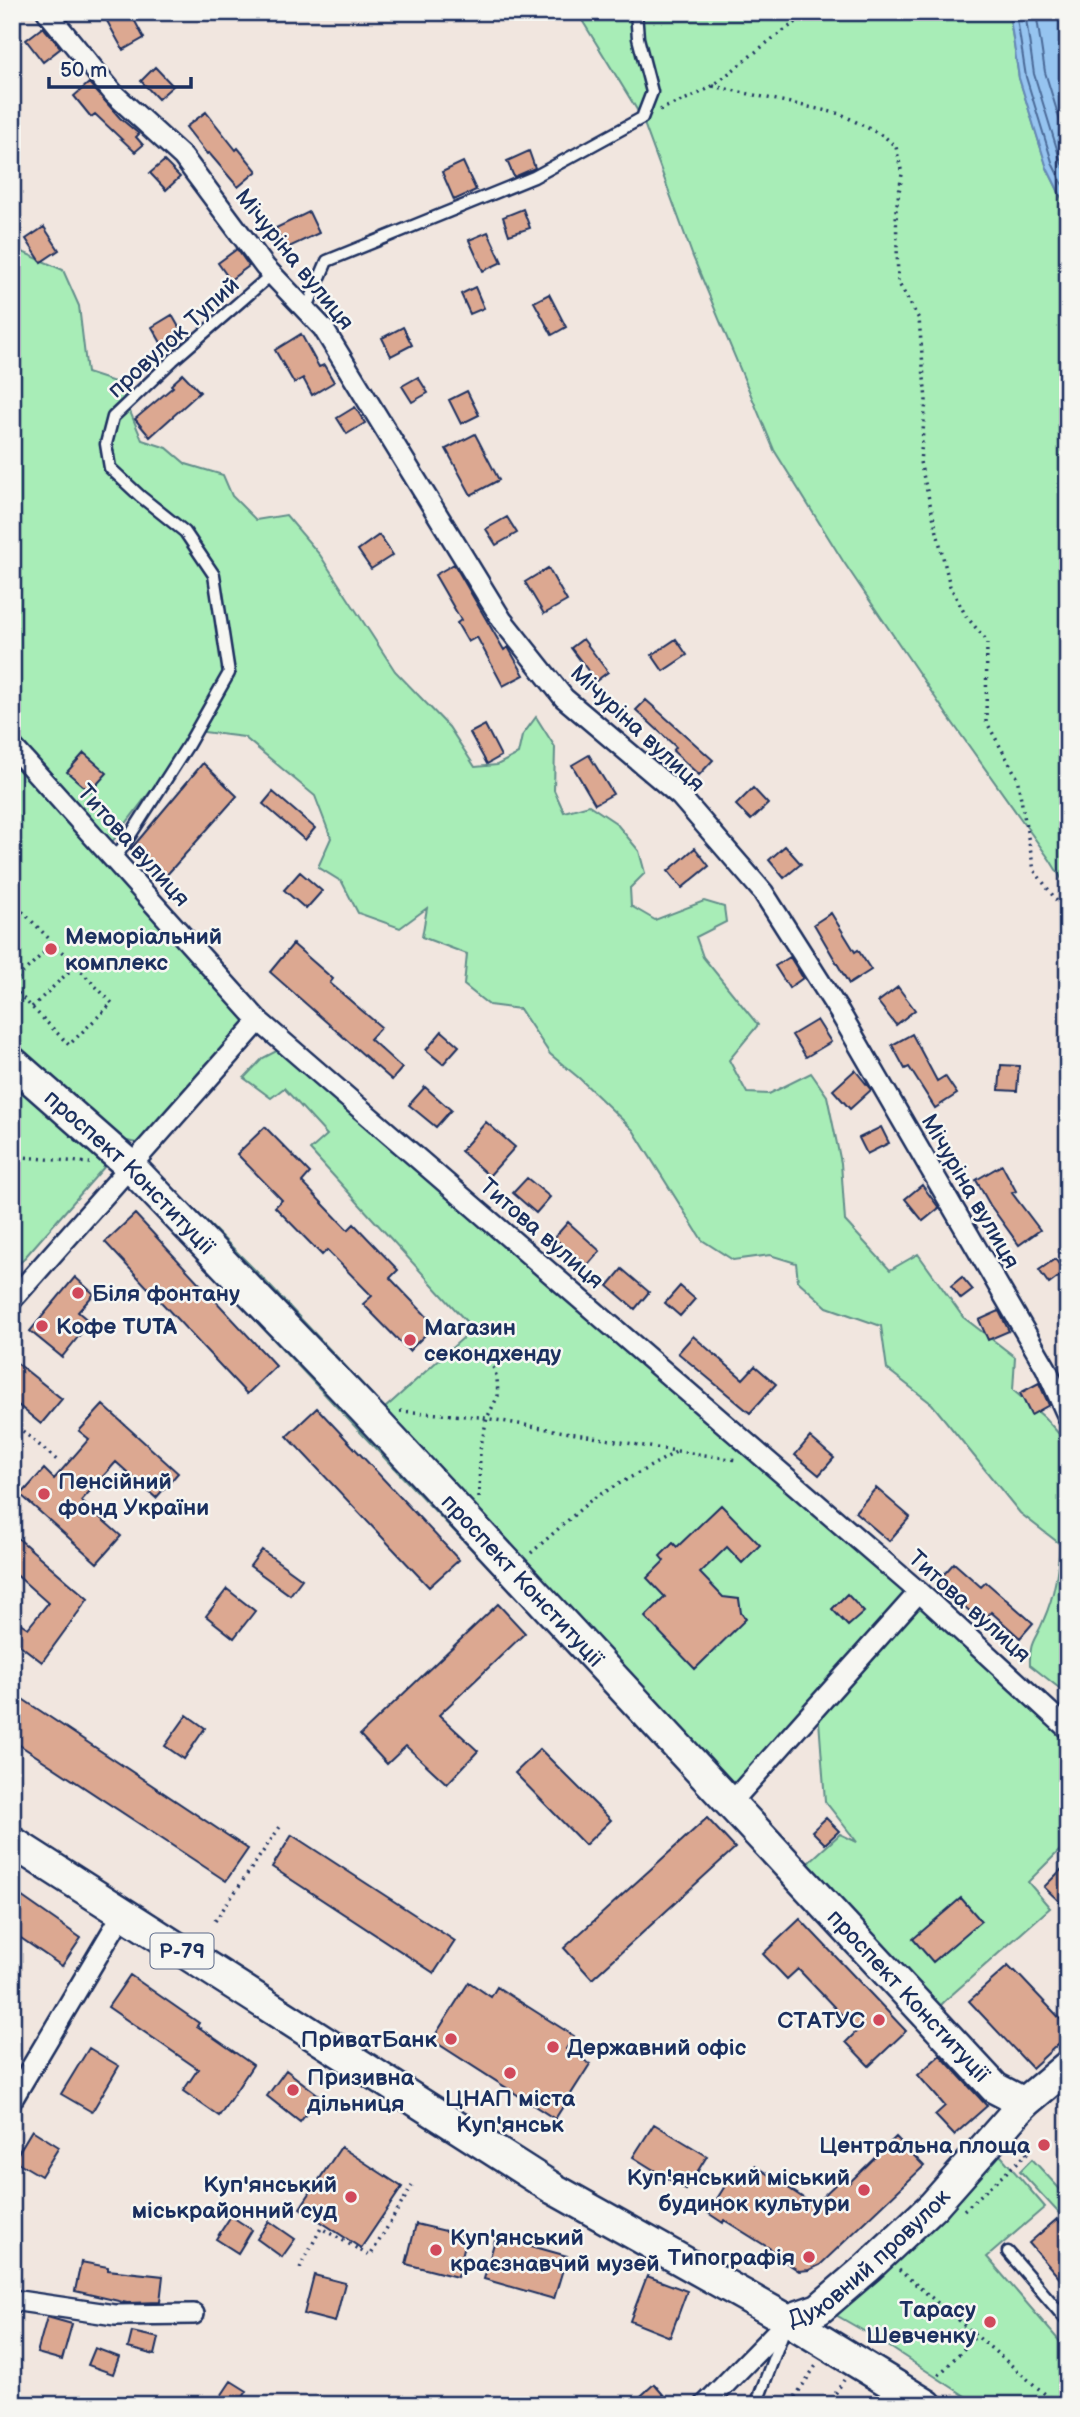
<svg xmlns="http://www.w3.org/2000/svg" width="1080" height="2417" viewBox="0 0 1080 2417" font-family="'Balsamiq Sans',sans-serif">
  <style>
    .green { fill: #a8edb7; stroke: #628e8a; stroke-width: 2 }
    .water { fill: #96c4f0; stroke: #6588b6; stroke-width: 2 }
    .lines { fill: none; stroke-linecap: round; stroke-linejoin: round }
    .shore { stroke: #4c6b98; stroke-width: 2 }
    .building { fill: #dca891; stroke: #1b2f5e; stroke-width: 2 }
    .lane-casing { stroke: #1b2f5e; stroke-width: 15 }
    .street-casing { stroke: #1b2f5e; stroke-width: 24 }
    .primary-casing { stroke: #1b2f5e; stroke-width: 35 }
    .path { stroke: #1b2f5e; stroke-width: 3.5; stroke-dasharray: 2 5; stroke-linecap: butt }
    .lane { stroke: #f6f6f2; stroke-width: 10 }
    .street { stroke: #f6f6f2; stroke-width: 19 }
    .primary { stroke: #f6f6f2; stroke-width: 30 }
    .poi-dot { fill: #d1495b; stroke: #f6f6f2; stroke-width: 2.5 }
    .labels { text-anchor: middle; stroke-width: 5; stroke-linejoin: round; paint-order: stroke }
    .shield { fill: #f6f6f2; stroke: #5d6b8a; stroke-width: 2 }
    .shield-label { font-size: 21px; font-weight: bold; fill: #1b2f5e }
    .street-label { font-size: 23px; fill: #1b2f5e; stroke: #f6f6f2 }
    .poi-label { font-size: 23px; font-weight: bold; fill: #1b2f5e; stroke: #f6f6f2; text-anchor: start }
  </style>
  <rect width="100%" height="100%" fill="#f1e6df"/>
  <filter id="ink" filterUnits="userSpaceOnUse"><feTurbulence type="fractalNoise" baseFrequency=".0143" numOctaves="2"/><feDisplacementMap in="SourceGraphic" scale="14" xChannelSelector="R" yChannelSelector="G"/><feConvolveMatrix kernelMatrix="1 2 1 2 8 2 1 2 1" color-interpolation-filters="sRGB"/></filter>
  <g filter="url(#ink)">
    <path class="green" d="M577 12H1009L1019 78 1047 168 1068 211V889L1050 860 947 715 843 561 774 450 693 257 642 118Z
      M12 242 18 250 63 270 79 306 87 373 118 383 142 440 167 448 186 464 223 475 232 496 256 520 286 515 320 555 395 671 449 727 475 767 497 765 518 754 522 736 536 717 555 747 554 790 564 812 589 805 616 823 639 851 645 873 630 888 631 906 655 920 704 901 724 907 726 922 696 937 703 957 758 1025 729 1060 747 1093 769 1094 811 1073 827 1096 841 1163 845 1221 890 1270 918 1254 963 1317 1015 1357 1013 1390 1044 1417 1068 1444V1695L1030 1665C1029 1640 1036 1640 1044 1619 1055 1594 1058 1570 1060 1544L1020 1513 932 1404 887 1369 881 1326 827 1307 798 1281 796 1263 770 1255 733 1260 702 1240 633 1130 579 1078 550 1054 520 1009 489 1005 464 985 467 954 422 937 427 908 400 928 358 913 342 882 318 867 331 838 315 796 244 737 196 731 106 850 242 1001 245 1022 155 1127 136 1143 123 1140 12 1041Z
      M288 1045 1068 1729V1842L1028 1882 1050 1908 948 1998 920 2026 787 1882 840 1834 857 1842 825 1801 818 1707 718 1808 393 1467 137 1194 156 1171 254 1269 385 1408 473 1329 310 1150 327 1135 284 1088 271 1098 244 1078 263 1058Z
      M12 1082 105 1166 12 1272Z
      M989 2142 1045 2207 987 2257 1061 2343 1068 2347V2405H979L876 2338 822 2307Z
      M1032 2159 1068 2198V2223L1020 2171Z"/>
    <path class="water" d="M1009 12H1068V210L1047 168 1019 78Z"/>
    <g class="lines">
      <path class="shore" d="M1016 12 1026 77 1053 165 1068 195
        M1025 12 1034 74 1061 162 1068 175
        M1036 12 1045 72 1068 147"/>
    </g>
    <path class="building" d="M102 12H130L144 38 123 50Z
      M43 27 61 48 43 62 26 40Z
      M155 67 173 86 158 99 141 81Z
      M89 83 120 118 139 134 136 137 143 145 135 152 95 114 91 117 74 96Z
      M206 112 236 150 238 148 257 171 238 187 209 153 207 154 186 127Z
      M529 151 535 168 514 177 507 161Z
      M164 161 180 177 166 190 150 173Z
      M463 162 476 190 454 200 442 172Z
      M523 209 530 228 509 235 503 217Z
      M309 212 319 233 285 249 276 228Z
      M44 227 59 250 41 262 26 239Z
      M488 232 502 262 483 271 469 240Z
      M237 249 249 266 230 280 218 263Z
      M475 287 484 308 470 314 461 294Z
      M549 294 566 327 552 335 534 302Z
      M172 315 184 336 164 348 152 327Z
      M403 327 412 345 391 356 382 338Z
      M301 334 319 367 324 365 334 382 312 395 303 378 294 383 275 350Z
      M183 374 200 392 150 437 135 419 173 387 171 385Z
      M418 377 428 393 412 402 402 386Z
      M467 391 479 415 461 424 449 400Z
      M355 407 365 423 347 434 337 418Z
      M475 434 499 480 471 495 446 449Z
      M507 517 517 533 496 545 486 529Z
      M379 535 393 555 371 569 358 550Z
      M454 564 504 650 508 647 524 675 503 686 477 637 468 642 457 623 461 620 435 575Z
      M548 568 567 601 544 614 525 582Z
      M583 639 608 672 596 681 571 648Z
      M676 639 687 655 663 671 652 655Z
      M646 700 713 760 699 775 673 751 676 747 636 710Z
      M485 725 501 756 487 764 470 733Z
      M84 753 107 773 90 792 67 772Z
      M589 755 613 794 595 804 572 765Z
      M203 763 237 796 164 878 131 849Z
      M753 788 768 804 751 820 736 805Z
      M273 792 315 828 305 840 263 804Z
      M785 846 801 864 784 878 769 860Z
      M695 848 709 866 682 888 668 871Z
      M300 872 322 891 306 909 284 890Z
      M831 913 855 952 858 950 871 970 849 984 814 924Z
      M293 944 333 979 330 983 381 1027 370 1039 402 1068 392 1080 270 972Z
      M790 957 803 978 789 988 775 966Z
      M898 987 915 1010 896 1025 878 1002Z
      M817 1020 831 1042 806 1057 792 1035Z
      M442 1031 459 1046 443 1064 426 1050Z
      M912 1034 937 1081 945 1076 957 1094 935 1108 909 1067 905 1069 892 1045Z
      M1001 1065 1019 1066 1017 1091 999 1090Z
      M855 1070 871 1090 850 1109 833 1090Z
      M425 1087 451 1110 436 1127 409 1105Z
      M486 1122 515 1147 489 1176 461 1151Z
      M265 1127 310 1173 302 1182 348 1230 354 1224 398 1270 390 1278 435 1325 409 1351 363 1304 372 1296 327 1250 322 1255 275 1207 282 1200 237 1154Z
      M881 1127 889 1143 867 1154 859 1138Z
      M1002 1165 1016 1191 1012 1193 1040 1230 1019 1245 990 1205 976 1180Z
      M527 1178 550 1197 536 1213 513 1193Z
      M922 1185 939 1208 923 1221 905 1199Z
      M135 1214 276 1366 247 1394 105 1242Z
      M568 1222 600 1251 587 1266 554 1238Z
      M1055 1259 1065 1272 1049 1284 1039 1270Z
      M622 1269 649 1292 635 1309 608 1286Z
      M75 1277 94 1294 78 1312 90 1322 62 1357 30 1331Z
      M962 1277 973 1290 961 1299 951 1286Z
      M680 1286 695 1299 680 1316 665 1303Z
      M999 1311 1009 1331 988 1340 979 1320Z
      M693 1336 743 1379 755 1366 776 1384 750 1413 678 1353Z
      M12 1359 62 1399 41 1424 12 1400Z
      M1039 1383 1049 1405 1031 1415 1020 1393Z
      M103 1405 178 1473 156 1498 116 1462 81 1501 121 1536 97 1563 21 1495 44 1469 54 1479 89 1439 79 1431Z
      M317 1408 459 1560 429 1587 287 1436Z
      M810 1437 834 1458 819 1475 795 1455Z
      M876 1488 910 1517 889 1541 855 1512Z
      M721 1505 760 1545 742 1563 727 1547 700 1573 723 1597 739 1599 741 1613 746 1619 695 1669 645 1617 665 1597 647 1578 664 1561 660 1556 673 1543 677 1547Z
      M12 1533 88 1599 42 1662 12 1639V1618L28 1628 48 1603 12 1571Z
      M262 1550 302 1579 290 1595 250 1566Z
      M954 1563 981 1587 986 1582 1033 1623 1020 1638 991 1612 983 1622 936 1583Z
      M227 1589 255 1611 234 1638 206 1616Z
      M847 1594 864 1612 848 1626 832 1609Z
      M498 1604 525 1633 439 1715 478 1751 447 1784 406 1746 387 1764 360 1735Z
      M18 1696 248 1849 226 1881 12 1740V1704Z
      M187 1715 205 1728 184 1759 165 1746Z
      M540 1749 611 1820 585 1845 515 1773Z
      M707 1818 735 1848 592 1979 564 1948Z
      M826 1818 839 1831 825 1844 812 1831Z
      M292 1835 455 1941 434 1973 272 1867Z
      M1068 1863V1910L1044 1887Z
      M18 1894 81 1938 62 1966 12 1932V1903Z
      M961 1898 981 1921 933 1962 913 1939Z
      M800 1919 906 2031 869 2066 846 2042 857 2031 798 1969 787 1979 763 1954Z
      M1008 1966 1014 1972 1015 1971 1068 2027V2035L1032 2068 969 2001Z
      M130 1975 199 2023 197 2026 253 2065 219 2116 183 2091 198 2069 108 2007Z
      M469 1982 491 1997 497 1987 574 2036 566 2049 590 2064 555 2119 432 2040Z
      M89 2048 119 2066 92 2112 61 2094Z
      M940 2055 987 2106 954 2135 935 2115 945 2106 918 2075Z
      M286 2070 320 2096 300 2122 267 2096Z
      M654 2124 707 2156 686 2190 633 2157Z
      M32 2130 59 2147 41 2176 14 2160Z
      M896 2137 924 2166 820 2265 809 2270 799 2271 775 2255 777 2253 724 2220 723 2223 708 2213 730 2178 744 2185 755 2166 814 2205 843 2177 849 2183Z
      M341 2147 402 2187 361 2248 300 2208Z
      M231 2216 252 2230 238 2253 216 2239Z
      M1057 2219 1068 2231V2288L1029 2243Z
      M269 2221 295 2239 282 2257 257 2239Z
      M416 2224 467 2236 457 2277 406 2264Z
      M496 2236 567 2256 554 2299 484 2279Z
      M81 2262 108 2267V2270L163 2276 160 2302 127 2303 75 2291Z
      M314 2275 345 2283 335 2322 304 2314Z
      M647 2276 687 2291 670 2337 630 2321Z
      M47 2317 72 2324 62 2360 37 2353Z
      M132 2332 159 2338 155 2355 128 2348Z
      M95 2348 119 2357 113 2374 88 2365Z
      M231 2381 247 2391 238 2405H215Z
      M654 2384 672 2405H631Z"/>
    <g class="lines">
      <g class="lane-casing">
        <path id="lane" d="M306 310 327 261 534 177 642 118 652 92 638 38 636 12
          M115 859 188 745 229 673 214 575 185 532 140 496 110 468 106 444 113 417 173 360 272 274
          M1008 2252 1068 2322
          M756 2405 783 2333"/>
      </g>
      <g class="street-casing">
        <path id="street" d="M47 12 114 94 183 157 265 267 323 328 502 620 564 698 680 796 763 892 840 1013 1046 1368 1068 1417
          M12 746 259 1021 919 1592 1068 1729
          M12 1300 259 1021
          M730 1804 919 1592
          M12 2100 123 1913
          M12 2300 115 2315 194 2314
          M705 2405 788 2320"/>
      </g>
      <g class="primary-casing">
        <g id="primary">
          <path id="s1" d="M12 1062 129 1165 373 1419 995 2088 1024 2103"/>
          <path d="M12 1842 554 2189 788 2320 927 2405"/>
          <path id="s2" d="M788 2320 819 2309 868 2267 933 2206 1024 2103 1068 2066"/>
        </g>
      </g>
      <path class="path" d="M713 86 841 114 885 137 896 147 902 174 896 210 898 282 919 319 926 401 920 462 950 586 966 616 987 641 986 721 1017 777 1034 870 1068 916
        M660 110C677 102 700 95 715 84 748 59 777 32 813 12
        M12 910 17 906 112 1003 69 1045 12 987
        M12 983 54 943
        M12 1006 22 997
        M32 1007 75 966
        M12 1156 90 1163
        M400 1411 479 1417 650 1447 738 1460
        M12 1422 58 1461
        M479 1498 480 1450 487 1418 498 1396 497 1378 492 1364
        M531 1553 592 1499 676 1452
        M215 1921 282 1824
        M964 2210 1027 2154 1021 2143
        M300 2268 321 2228 370 2256 412 2186
        M899 2270 1058 2405
        M939 2375 976 2336
        M795 2397 817 2364
        M828 2405 844 2380"/>
      <use href="#lane" class="lane"/>
      <use href="#street" class="street"/>
      <use href="#primary" class="primary"/>
    </g>
  </g>
  <g class="poi-dot">
    <circle cx="51" cy="949" r="7"/>
    <circle cx="78" cy="1293" r="7"/>
    <circle cx="42" cy="1326" r="7"/>
    <circle cx="410" cy="1340" r="7"/>
    <circle cx="44" cy="1494" r="7"/>
    <circle cx="879" cy="2020" r="7"/>
    <circle cx="451" cy="2039" r="7"/>
    <circle cx="553" cy="2047" r="7"/>
    <circle cx="510" cy="2073" r="7"/>
    <circle cx="293" cy="2090" r="7"/>
    <circle cx="1044" cy="2145" r="7"/>
    <circle cx="864" cy="2190" r="7"/>
    <circle cx="351" cy="2197" r="7"/>
    <circle cx="436" cy="2250" r="7"/>
    <circle cx="809" cy="2257" r="7"/>
    <circle cx="990" cy="2322" r="7"/>
  </g>
  <g class="labels">
    <rect class="shield" x="150.5" y="1933.5" width="63" height="35" rx="5"/>
    <g class="shield-label">
      <text x="182" y="1958">Р-79</text>
    </g>
    <g class="street-label">
      <text transform="translate(295 259) rotate(51)" y="8">Мічуріна вулиця</text>
      <text transform="translate(173 337) rotate(-42)" y="8">провулок Тупий</text>
      <text transform="translate(638 728) rotate(43)" y="8">Мічуріна вулиця</text>
      <text transform="translate(134 845) rotate(48)" y="8">Титова вулиця</text>
      <text dy="8" stroke="none"><textPath href="#s1" startOffset="161">проспект Конституції</textPath></text>
      <text transform="translate(971 1191) rotate(60)" y="8">Мічуріна вулиця</text>
      <text transform="translate(542 1233) rotate(41)" y="8">Титова вулиця</text>
      <text dy="8" stroke="none"><textPath href="#s1" startOffset="728">проспект Конституції</textPath></text>
      <text transform="translate(970 1606) rotate(42)" y="8">Титова вулиця</text>
      <text dy="8" stroke="none"><textPath href="#s1" startOffset="1295">проспект Конституції</textPath></text>
      <text dy="8" stroke="none"><textPath href="#s2" startOffset="103">Духовний провулок</textPath></text>
    </g>
    <g class="poi-label">
      <text x="65" y="944">Меморіальний<tspan x="65" dy="26">комплекс</tspan></text>
      <text x="92" y="1301">Біля фонтану</text>
      <text x="56" y="1334">Кофе TUTA</text>
      <text x="424" y="1335">Магазин<tspan x="424" dy="26">секондхенду</tspan></text>
      <text x="58" y="1489">Пенсійний<tspan x="58" dy="26">фонд України</tspan></text>
      <text x="865" y="2028" text-anchor="end">СТАТУС</text>
      <text x="437" y="2047" text-anchor="end">ПриватБанк</text>
      <text x="567" y="2055">Державний офіс</text>
      <text x="307" y="2085">Призивна<tspan x="307" dy="26">дільниця</tspan></text>
      <text x="510" y="2106" text-anchor="middle">ЦНАП міста<tspan x="510" dy="26">Куп'янськ</tspan></text>
      <text x="1030" y="2153" text-anchor="end">Центральна площа</text>
      <text x="850" y="2185" text-anchor="end">Куп'янський міський<tspan x="850" dy="26">будинок культури</tspan></text>
      <text x="337" y="2192" text-anchor="end">Куп'янський<tspan x="337" dy="26">міськрайонний суд</tspan></text>
      <text x="450" y="2245">Куп'янський<tspan x="450" dy="26">краєзнавчий музей</tspan></text>
      <text x="795" y="2265" text-anchor="end">Типографія</text>
      <text x="976" y="2317" text-anchor="end">Тарасу<tspan x="976" dy="26">Шевченку</tspan></text>
    </g>
  </g>
  <rect width="1080" height="2417" fill="none" stroke="#f6f6f2" stroke-width="42"/>
  <rect x="21" y="21" width="1038" height="2375" fill="none" stroke="#1b2f5e" stroke-width="2.5" filter="url(#ink)"/>
  <path d="M49 77v10h142v-10" fill="none" stroke="#1b2f5e" stroke-width="3.5"/>
  <text x="60" y="77" font-size="21" fill="#1b2f5e" stroke="#f6f6f2" stroke-width="5" paint-order="stroke">50 m</text>
</svg>
